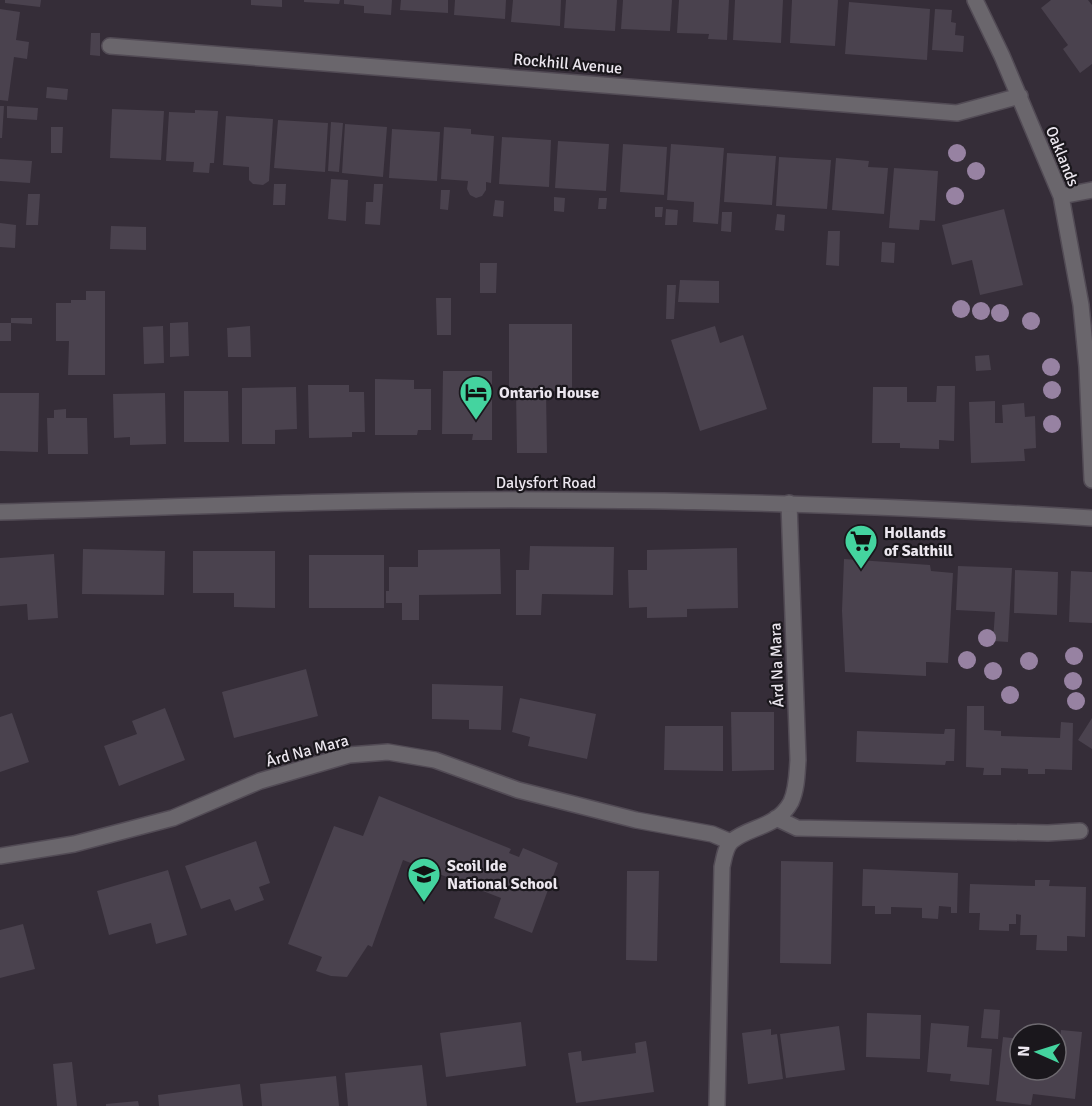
<svg xmlns="http://www.w3.org/2000/svg" width="1092" height="1106" viewBox="0 0 1092 1106" font-family="Signika,sans-serif">
  <style>
    .building { fill: #4a424e }
    .lines { fill: none; stroke-linecap: round; stroke-linejoin: round }
    .minor-casing { stroke: #524b55; stroke-width: 18 }
    .tertiary-casing { stroke: #524b55; stroke-width: 18 }
    .minor { stroke: #6a666c; stroke-width: 15 }
    .tertiary { stroke: #6a666c; stroke-width: 15 }
    .tree { fill: #9782a2 }
    .labels { text-anchor: middle; stroke-width: 4.5; stroke-linejoin: round; paint-order: stroke }
    .street-label { font-size: 16px; fill: #ece7ef; stroke: #1a171c }
    .poi-label { font-size: 16px; font-weight: bold; fill: #ece7ef; stroke: #1a171c; text-anchor: start }
  </style>
  <rect width="100%" height="100%" fill="#352d38"/>
  <path class="building" d="M5 0H41L40 7 5 3Z
    M251 0H282V7L251 5Z
    M304 0H340L339 4 304 2Z
    M344 0H392L391 15 364 13V6L344 4Z
    M401 0H448V13L400 10Z
    M455 0H506L505 19 454 15Z
    M513 0H561L560 26 511 22Z
    M566 0H617L615 31 564 28Z
    M623 0H672L670 31 621 29Z
    M679 0H729L727 40 708 39 709 34 677 33Z
    M735 0H783L781 43 733 40Z
    M792 0H838L835 46 790 43Z
    M1051 0H1088L1092 5V64L1080 73 1063 49 1068 45 1041 8Z
    M849 2 930 9 927 60 845 54Z
    M0 9 20 12 16 40 29 42 27 59 14 57 8 101 0 100Z
    M935 9 952 10 951 22 956 23 955 35 964 36 963 52 932 50Z
    M91 33H100V56L90 55Z
    M47 87 68 89 67 100 46 98Z
    M0 106H4L2 138H0Z
    M7 106 38 108 37 120 7 118Z
    M112 109 164 111 161 160 110 158Z
    M195 110 218 111 214 163H210L209 173 193 172 194 162 166 161 169 112 195 113Z
    M226 116 273 119 269 181 263 185 253 184 249 180V167L223 165Z
    M278 120 328 123 325 172 274 168Z
    M331 122 343 123 339 172 328 171Z
    M345 124 387 127 383 177 342 173Z
    M51 127H63L62 153H51Z
    M444 127 471 129V134L494 136 491 183 486 182V190L482 196 476 198 470 195 467 189 468 181 441 179Z
    M392 129 440 132 437 181 389 178Z
    M502 137 551 140 549 187 499 184Z
    M558 141 609 144 606 191 555 188Z
    M623 144 667 147 664 195 620 192Z
    M671 144 724 148 718 224 693 222 694 202 667 200Z
    M727 153 776 156 772 205 724 202Z
    M779 157 831 160 827 209 776 206Z
    M836 158 869 161 868 167 888 168 884 214 832 210Z
    M0 159 32 161 30 183 0 181Z
    M894 168 938 171 935 221 920 220 919 230 889 228Z
    M331 179 348 180 346 221 328 219Z
    M274 184H286L285 205H273Z
    M374 184H383L380 225 365 224 366 202H373Z
    M441 190H450L448 210 440 209Z
    M28 194H40L38 225H26Z
    M554 197 565 198 564 212 554 211Z
    M599 198H607L606 209H598Z
    M495 200 504 201 503 217 493 216Z
    M655 207H663L662 217H655Z
    M666 209 678 210 677 225H665Z
    M1004 209 1023 285 980 295 972 260 952 265 942 225Z
    M722 212H732L731 232 721 231Z
    M777 214 785 215 784 231 775 230Z
    M0 223 16 225 15 248 0 247Z
    M111 226 146 227V250L110 249Z
    M828 231H840L839 266 826 265Z
    M882 242 895 243 894 263 881 262Z
    M480 263H497L496 293H480Z
    M680 280 719 281V303L678 302Z
    M667 285H676L674 319H666Z
    M86 291H105V375H68L69 341H56V303H71V300H86Z
    M436 298H451V335H437Z
    M11 318H32V324L11 323Z
    M188 322 189 356 170 357V323Z
    M0 323H11V341H0Z
    M509 324H572V391H546L547 453H517L516 391 509 392Z
    M163 326 164 363 144 364 143 327Z
    M250 326 251 357H228L227 328Z
    M715 326 720 343 743 335 767 409 700 431 671 340Z
    M989 355 991 370 976 371 975 356Z
    M443 371H492V440H472L473 434H442Z
    M375 379 414 380V389H431V430H418L417 435H375Z
    M308 385H349V392H364L365 432H352V437L309 438Z
    M937 386H955L954 441 939 440V449L900 448V443H872L873 387H907V402H936Z
    M296 387 297 429 275 430V444H242V388Z
    M184 391H228L229 442H184Z
    M0 393H39L38 452 0 451Z
    M165 393 166 444 130 445V437L114 438 113 394Z
    M995 401V423H1003L1002 405 1024 403 1025 417 1035 416 1036 448 1024 449 1025 461 971 463 969 402Z
    M66 409V418H87L88 454H48L47 418H54V410Z
    M530 546 614 547 613 595 542 594 541 615H516V570H529Z
    M737 548 738 608 687 609V617L647 618V607L629 608 628 570H647V550Z
    M83 549 165 551 164 595 82 594Z
    M500 549 501 594 419 595V620H402V603H386V591H389V567H418V550Z
    M193 551H275V608L234 607V593H193Z
    M54 554 58 618 28 620 27 604 0 606V558Z
    M309 555H384V608H309Z
    M844 559 930 565 931 571 953 573 948 663 926 662V676L845 672 842 611Z
    M958 566 1012 568 1008 642 993 641 995 612 956 610Z
    M1015 570 1058 572 1057 615 1014 613Z
    M1071 571 1092 572V623L1069 622Z
    M306 669 318 716 234 738 222 692Z
    M432 684 503 686 501 730 469 729V720L432 719Z
    M520 698 596 714 587 759 528 746 530 737 512 732Z
    M967 706H984V730L1001 731V736L1060 738 1061 722 1073 723 1072 770 1045 769V774H1028V769L1001 768V775H983L984 768 966 767Z
    M165 708 185 760 119 786 104 746 137 734 132 721Z
    M731 712H774V770L732 771Z
    M12 713 29 762 0 772V717Z
    M1092 718V749L1078 740Z
    M665 726H723V771L664 770Z
    M945 729H955L954 761H946L945 765 856 762 857 731 944 734Z
    M379 796 511 849 509 853 519 857 523 848 558 863 532 933 494 918 501 898 403 860 372 947 368 945 347 977 331 976 316 971 322 957 288 944 334 826 363 836Z
    M256 841 270 883 259 887 264 900 235 911 230 899 201 909 185 866Z
    M781 861 833 862 831 964 780 963Z
    M863 869 958 873 957 913H951V907L939 906 938 919 922 918V908L891 907V914H875V906H862Z
    M168 870 187 935 156 944 151 923 109 935 97 891Z
    M627 871H659L657 961 626 960Z
    M1035 880H1050L1049 886 1086 887 1085 937 1067 936V951L1036 950 1037 935H1020L1021 915 1016 914V924H1009V931L979 930 980 913H969L970 884 1035 886Z
    M23 924 35 969 0 978V930Z
    M984 1009 1000 1010 998 1039 981 1038Z
    M867 1013 921 1015 920 1059 866 1057Z
    M521 1022 526 1066 446 1077 440 1033Z
    M931 1023 969 1026 967 1047 992 1049 989 1085 950 1081 951 1074 927 1072Z
    M839 1026 845 1070 786 1078 780 1034Z
    M771 1029V1035L777 1034 783 1079 748 1084 742 1033Z
    M1061 1030 1082 1032 1075 1099 1033 1094 1031 1105 996 1101 1003 1037 1020 1039V1070H1056V1043H1060Z
    M646 1041 654 1092 576 1103 568 1053 581 1051 582 1061 636 1053 635 1043Z
    M72 1062 77 1106H57L53 1064Z
    M422 1065 427 1106H348L345 1073Z
    M336 1076 339 1106H262L260 1084Z
    M240 1084 243 1106H159L158 1095Z
    M138 1101 139 1106H106V1104Z"/>
  <g class="lines">
    <g class="minor-casing">
      <path id="minor" d="M975 0 1002 56 1061 196 1081 305 1087 367 1092 480
        M110 46 957 113 1020 96
        M1061 196 1092 190
        M776 818 797 828 1048 833 1080 831
        M0 856 74 844 173 818 260 781 349 755 388 752 435 760 518 790 636 820 712 834 731 842
        M717 1106 722 867C724 859 725 847 732 841 750 826 777 828 791 802 797 789 797 773 798 760L789 503"/>
    </g>
    <g class="tertiary-casing">
      <path id="tertiary" d="M0 512C188 507 377 498 565 500 741 501 917 507 1092 518"/>
    </g>
    <use href="#minor" class="minor"/>
    <use href="#tertiary" class="tertiary"/>
  </g>
  <g class="tree">
    <circle cx="957" cy="153" r="9"/>
    <circle cx="976" cy="171" r="9"/>
    <circle cx="955" cy="196" r="9"/>
    <circle cx="961" cy="309" r="9"/>
    <circle cx="981" cy="311" r="9"/>
    <circle cx="1000" cy="313" r="9"/>
    <circle cx="1031" cy="321" r="9"/>
    <circle cx="1051" cy="367" r="9"/>
    <circle cx="1052" cy="390" r="9"/>
    <circle cx="1052" cy="424" r="9"/>
    <circle cx="987" cy="638" r="9"/>
    <circle cx="1074" cy="656" r="9"/>
    <circle cx="967" cy="660" r="9"/>
    <circle cx="1029" cy="661" r="9"/>
    <circle cx="993" cy="671" r="9"/>
    <circle cx="1073" cy="681" r="9"/>
    <circle cx="1010" cy="695" r="9"/>
    <circle cx="1076" cy="701" r="9"/>
  </g>
  <defs>
    <g id="hotel-pin" transform="scale(1.725)"><path d="M0 17L-7.5 6A9.5 9.5 0 1 1 7.5 6Z" fill="#44d49f" stroke="#1a171c"/><path d="M-6-4.5h1.5V1H6V5H4.5V3h-9V5H-6ZM-4 0a1.8 1.8 0 1 1 3.6 0ZM.5 0V-2.5h3Q6-2.5 6 0Z" fill="#111"/></g>
    <g id="supermarket-pin" transform="scale(1.725)"><path d="M0 17L-7.5 6A9.5 9.5 0 1 1 7.5 6Z" fill="#44d49f" stroke="#1a171c"/><path d="M-6-5.5h2.5l.6 2H6L4.5 2H-2.5L-4.4-4H-6ZM-1.5 3.2a1.3 1.3 0 1 0 .1 0ZM3 3.2a1.3 1.3 0 1 0 .1 0Z" fill="#111"/></g>
    <g id="school-pin" transform="scale(1.725)"><path d="M0 17L-7.5 6A9.5 9.5 0 1 1 7.5 6Z" fill="#44d49f" stroke="#1a171c"/><path d="M0-5L7-2L0 1L-7-2ZM-4 1L0 2.5L4 1V4Q0 6-4 4Z" fill="#111"/></g>
  </defs>
  <g fill-rule="evenodd">
    <use href="#hotel-pin" x="476" y="392"/>
    <use href="#supermarket-pin" x="861" y="541"/>
    <use href="#school-pin" x="424" y="874"/>
  </g>
  <g class="labels">
    <g class="street-label">
      <text transform="translate(568 63) rotate(5)" y="6">Rockhill Avenue</text>
      <text transform="translate(1063 156) rotate(68)" y="6">Oaklands</text>
      <text x="546" y="488">Dalysfort Road</text>
      <text transform="translate(776 665) rotate(-92)" y="6">Árd Na Mara</text>
      <text transform="translate(307 750) rotate(-15)" y="6">Árd Na Mara</text>
    </g>
    <g class="poi-label">
      <text x="499" y="398">Ontario House</text>
      <text x="884" y="538">Hollands<tspan x="884" dy="18">of Salthill</tspan></text>
      <text x="447" y="871">Scoil Ide<tspan x="447" dy="18">National School</tspan></text>
    </g>
  </g>
  <g transform="translate(1038 1052) rotate(273)"><circle r="28" fill="#1a171c" stroke="#6e6a70" stroke-width="1.5"/>
  <path d="M0-4.5L10 22L0 15L-10 22Z" fill="#44d49f"/>
  <text y="-9" font-size="16" font-weight="bold" text-anchor="middle" fill="#ece7ef">N</text>
  </g>
</svg>
